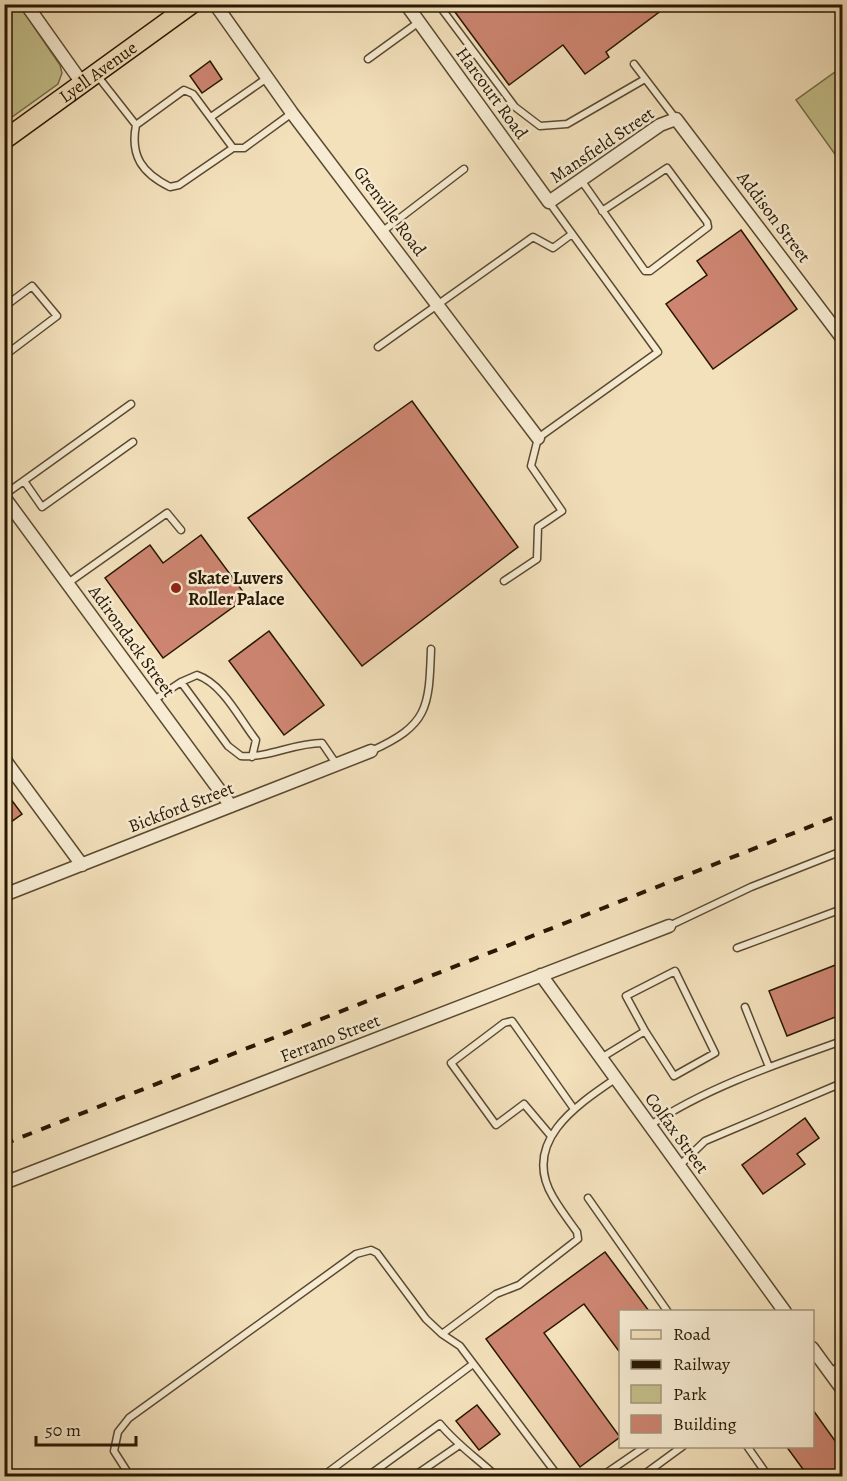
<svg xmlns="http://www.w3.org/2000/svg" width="847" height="1481" viewBox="0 0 847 1481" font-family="Alegreya,serif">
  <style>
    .green { fill: #c3c08b; stroke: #756c46; stroke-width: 1.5 }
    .building { fill: #cd8571; stroke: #271701; stroke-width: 1.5 }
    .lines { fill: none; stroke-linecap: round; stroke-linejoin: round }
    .service-casing { stroke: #5a4a30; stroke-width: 9 }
    .minor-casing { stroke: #5a4a30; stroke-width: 15 }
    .primary-casing { stroke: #271701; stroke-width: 21 }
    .service { stroke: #f7ecd3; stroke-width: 6 }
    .minor { stroke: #f7ecd3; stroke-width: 12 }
    .primary { stroke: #f3e1bc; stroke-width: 18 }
    .rail { stroke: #271701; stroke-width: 4; stroke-dasharray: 10 10; stroke-linecap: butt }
    .poi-dot { fill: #8f2418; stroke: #f7ecd3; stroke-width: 2 }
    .labels { text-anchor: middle; stroke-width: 5; stroke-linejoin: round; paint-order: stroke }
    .street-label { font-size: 18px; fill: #271701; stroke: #f7ecd3 }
    .poi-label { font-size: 18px; font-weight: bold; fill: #271701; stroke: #f7ecd3; text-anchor: start }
  </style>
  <rect width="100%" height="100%" fill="#f3e1bc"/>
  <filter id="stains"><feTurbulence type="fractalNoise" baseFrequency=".00333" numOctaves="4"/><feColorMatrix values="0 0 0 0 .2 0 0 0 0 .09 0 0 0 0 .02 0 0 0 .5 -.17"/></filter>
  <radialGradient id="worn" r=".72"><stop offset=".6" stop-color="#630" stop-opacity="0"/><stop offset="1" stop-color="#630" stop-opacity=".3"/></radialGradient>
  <path class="green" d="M5 4 19 5 60 65 62 73 58 84 5 122Z
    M842 67V164L796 100Z"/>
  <path class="building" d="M449 4H670L606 52 609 57 585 74 563 45 509 85Z
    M210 61 222 79 202 93 190 76Z
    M741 230 797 309 713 369 666 304 707 275 697 261Z
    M412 401 518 547 362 666 248 518Z
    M201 535 247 597 163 658 105 578 150 545 163 563Z
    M269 631 324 705 284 735 229 661Z
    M4 790 22 814 4 827Z
    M838 964 843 975V1014L787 1036 769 991Z
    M805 1118 819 1138 797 1154 805 1164 763 1194 742 1165Z
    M605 1252 649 1311H621V1354L584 1304 544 1333 620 1437 580 1467 486 1339Z
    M477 1405 500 1434 479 1450 456 1421Z
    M813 1410 843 1452V1476H808L786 1446H813Z"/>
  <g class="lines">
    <g class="service-casing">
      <path id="service" d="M438 4 515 107 540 126 567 124 645 79
        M368 59 419 22
        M634 64 676 119
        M96 74 136 125 184 90 193 94 233 148H244L292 113
        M211 117 267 78
        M136 125C130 156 142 173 170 187L179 185 233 148
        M581 180 645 271H650L708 227 707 222 667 168 602 211
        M383 231 464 169
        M4 307 32 286 57 316 4 356
        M378 347 533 237 553 248 572 234
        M24 481 42 507 133 442
        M4 495 131 404
        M504 581 537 559 538 527 562 511 531 466 538 438 658 352 549 202
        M68 583 167 513 181 530
        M181 682 228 746 241 756C269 758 294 743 322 743L337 765
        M154 700 181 682 197 675C223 684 239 718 256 740L252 757
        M371 751C428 725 429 709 431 649
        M669 926 751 887 842 851
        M737 948 842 909
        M745 1007 769 1067
        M601 1058 645 1031 674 1076 715 1053 675 971 626 996 645 1031
        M649 1126C707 1087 777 1064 842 1041
        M551 1136 524 1104 496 1125 451 1063 504 1023 512 1021 574 1109
        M679 1166 705 1141 842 1083
        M588 1198 668 1312
        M831 1372 842 1364
        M747 1446 768 1476
        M130 1476 114 1451 118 1432 129 1418 356 1254 371 1250 377 1253 426 1319 442 1334
        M323 1476 473 1364
        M368 1476 440 1424C457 1445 477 1458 496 1476
        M414 1476 458 1446
        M558 1476 460 1346 442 1334 496 1294 519 1285 578 1239 577 1232C569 1221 560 1209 553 1197 521 1143 575 1106 615 1079
        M602 1476 646 1446
        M642 1476 683 1446"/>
    </g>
    <g class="minor-casing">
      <path id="minor" d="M26 4 82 83
        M215 4 292 113 538 438
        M406 4 549 202 660 125 676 119 842 338
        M4 497 231 806
        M4 759 82 865
        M4 895 371 751
        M541 975 785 1312
        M4 1183 669 926
        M812 1348 842 1389"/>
    </g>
    <g class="primary-casing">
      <g id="primary">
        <path id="s1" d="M4 140 192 4"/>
      </g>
    </g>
    <use href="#service" class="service"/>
    <use href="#minor" class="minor"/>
    <use href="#primary" class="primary"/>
    <path class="rail" d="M4 1144 842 814"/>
  </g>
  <circle class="poi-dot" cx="176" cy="588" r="6"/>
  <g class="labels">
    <g class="street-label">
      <text dy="6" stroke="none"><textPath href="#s1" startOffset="116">Lyell Avenue</textPath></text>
      <text transform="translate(492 93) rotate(54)" y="6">Harcourt Road</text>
      <text transform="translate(602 145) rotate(-34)" y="6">Mansfield Street</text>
      <text transform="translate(390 211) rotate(53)" y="6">Grenville Road</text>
      <text transform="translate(774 217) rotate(53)" y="6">Addison Street</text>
      <text transform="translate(132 641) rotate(54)" y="6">Adirondack Street</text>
      <text transform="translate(181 807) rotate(-21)" y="6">Bickford Street</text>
      <text transform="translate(330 1038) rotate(-21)" y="6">Ferrano Street</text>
      <text transform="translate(677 1133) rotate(54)" y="6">Colfax Street</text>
    </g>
    <g class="poi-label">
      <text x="188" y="584">Skate Luvers<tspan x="188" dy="21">Roller Palace</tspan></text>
    </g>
  </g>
  <rect width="847" height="1481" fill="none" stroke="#f3e1bc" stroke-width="24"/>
  <rect x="6" y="6" width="835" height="1469" fill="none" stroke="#271701" stroke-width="3"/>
  <rect x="12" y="12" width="823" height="1457" fill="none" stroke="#271701" stroke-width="1.5"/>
  <rect x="619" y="1310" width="195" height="138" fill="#f7ecd3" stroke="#a4977f" stroke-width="1.5"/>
  <rect x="631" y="1330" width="30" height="9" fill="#f3e1bc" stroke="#a4977f" stroke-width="1.5"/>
  <text x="673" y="1340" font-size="18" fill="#271701">Road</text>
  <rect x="631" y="1360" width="30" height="9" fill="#271701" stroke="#a4977f" stroke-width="1.5"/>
  <text x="673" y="1370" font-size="18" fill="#271701">Railway</text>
  <rect x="631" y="1385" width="30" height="18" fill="#c3c08b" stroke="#a4977f" stroke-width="1.5"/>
  <text x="673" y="1400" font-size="18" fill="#271701">Park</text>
  <rect x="631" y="1415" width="30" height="18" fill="#cd8571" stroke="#a4977f" stroke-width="1.5"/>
  <text x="673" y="1430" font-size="18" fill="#271701">Building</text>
  <path d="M36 1436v9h100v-9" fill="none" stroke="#271701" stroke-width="3"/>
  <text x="45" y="1436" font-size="18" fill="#271701" stroke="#f7ecd3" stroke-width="4.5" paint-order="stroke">50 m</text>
  <rect width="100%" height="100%" filter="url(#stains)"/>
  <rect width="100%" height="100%" fill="url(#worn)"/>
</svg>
